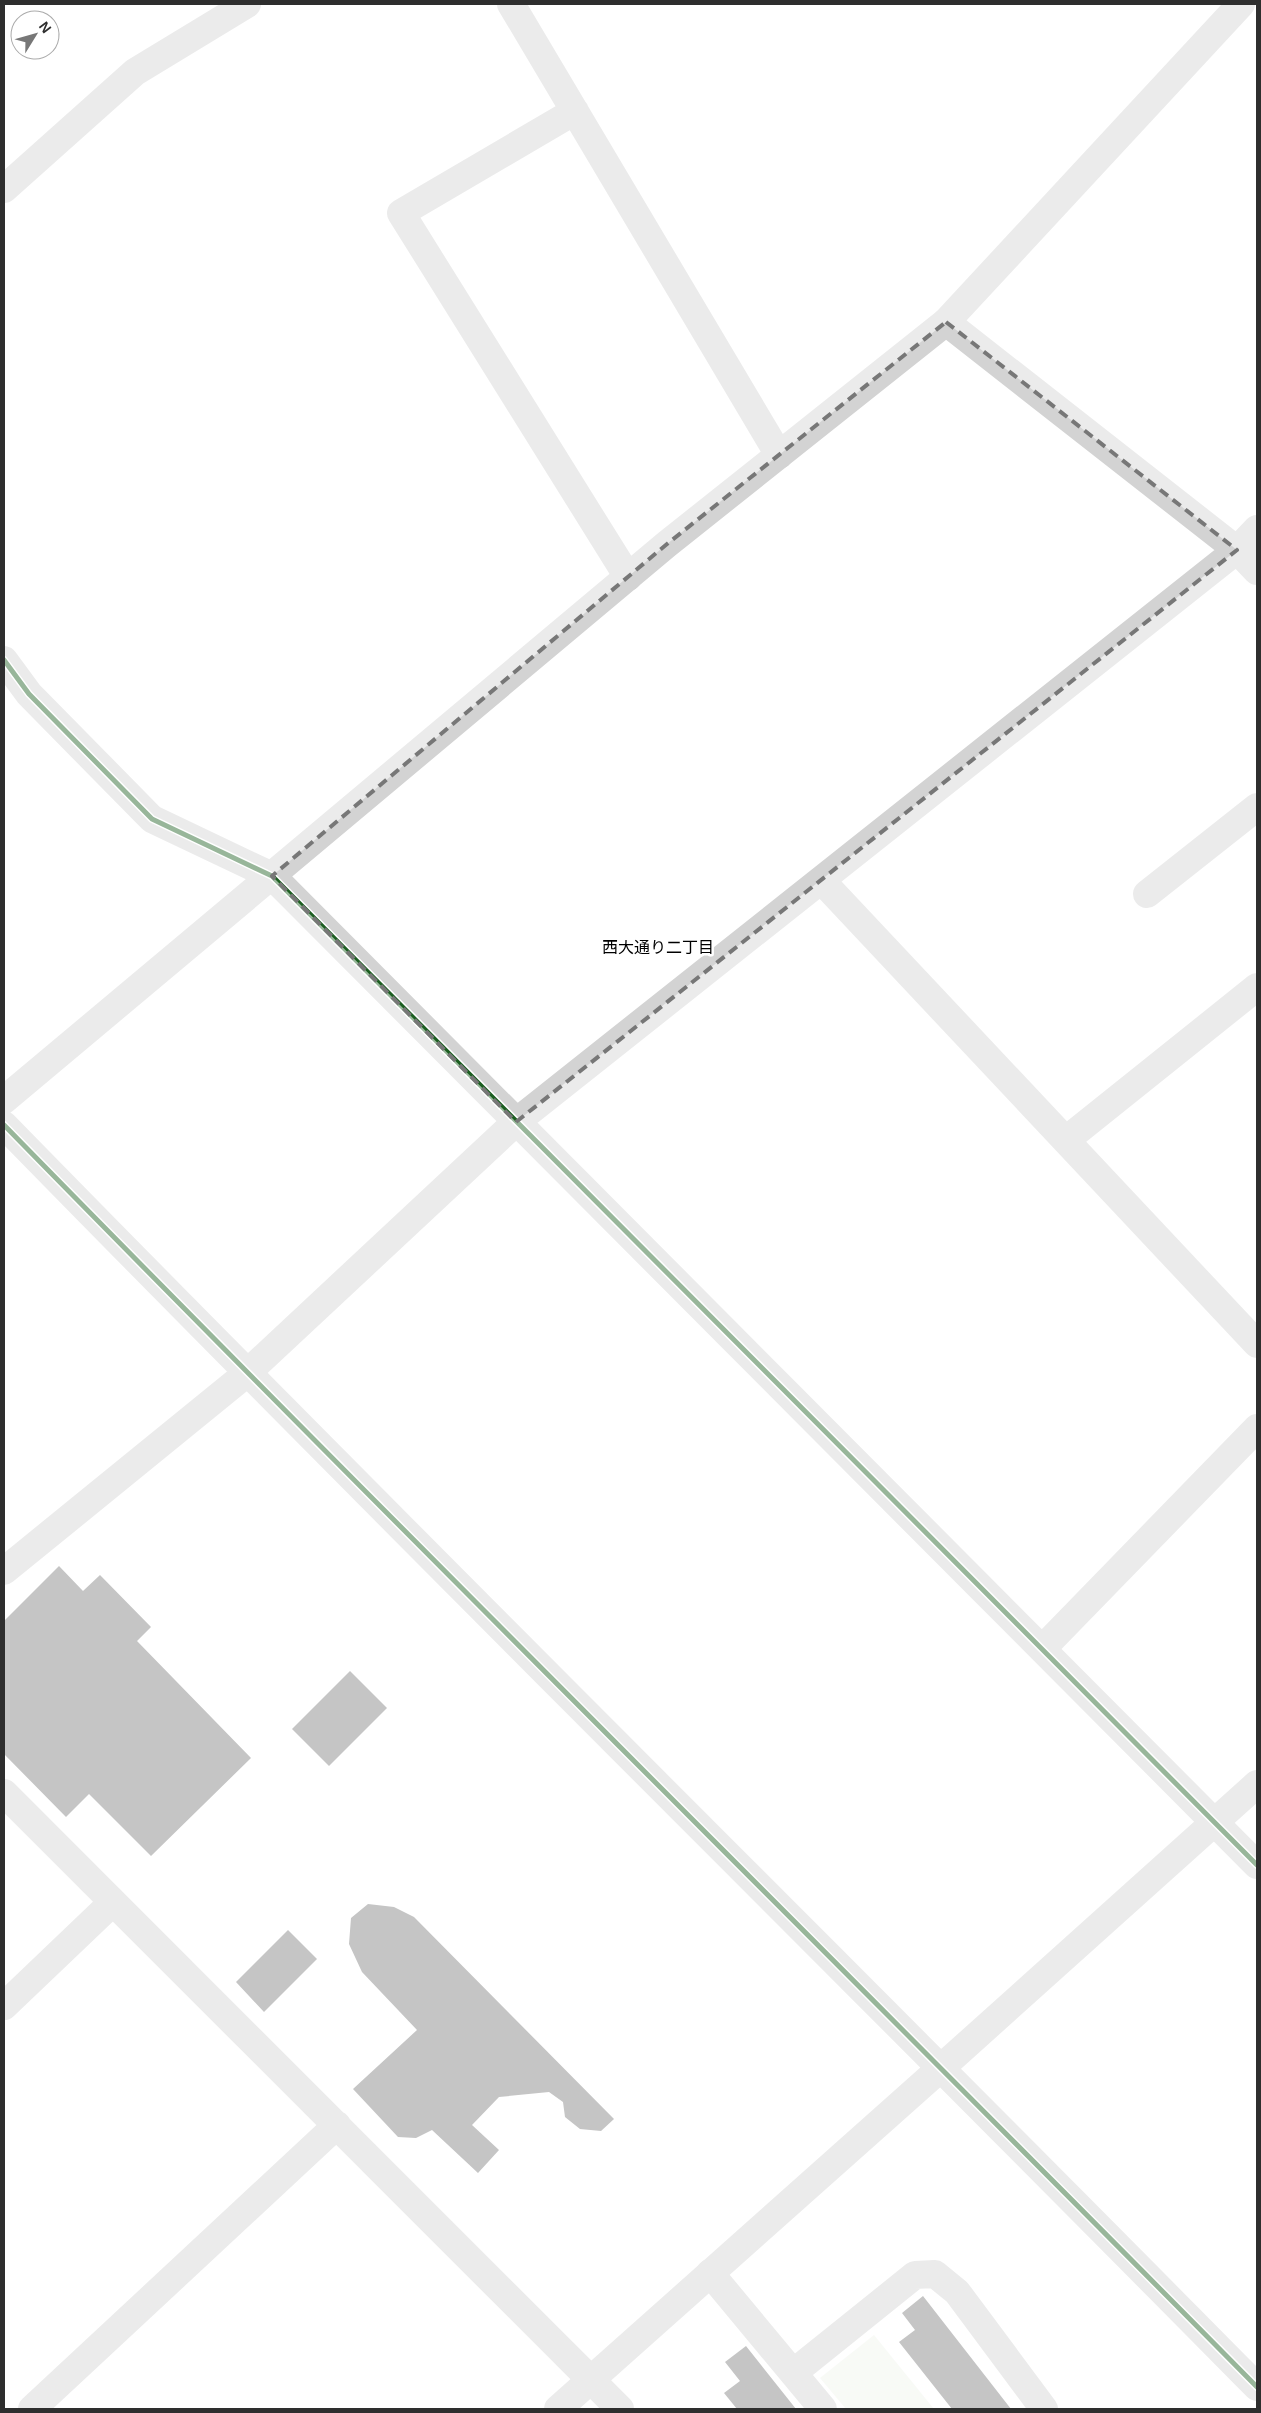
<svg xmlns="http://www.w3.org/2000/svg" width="1261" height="2413" viewBox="0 0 1261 2413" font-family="Arial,'Noto Sans JP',sans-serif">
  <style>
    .green { fill: #f0f3ec }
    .building { fill: #7e7e7e }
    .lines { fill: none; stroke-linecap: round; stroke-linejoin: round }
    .minor { stroke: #d3d3d3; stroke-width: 28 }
    .tertiary { stroke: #d3d3d3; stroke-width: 28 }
    .cycleway-casing { stroke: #fff; stroke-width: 8 }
    .cycleway { stroke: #1b5e20; stroke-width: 5 }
    .marked { fill: none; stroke: #777; stroke-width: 4; stroke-dasharray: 10 6; stroke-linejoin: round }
    .labels { text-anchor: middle; stroke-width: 5; stroke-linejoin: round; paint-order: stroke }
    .neighbourhood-label { font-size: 16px; fill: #000; stroke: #fff }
  </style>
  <rect width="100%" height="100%" fill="#fff"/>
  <path class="green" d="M874 2335 934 2409H846L820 2378Z"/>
  <path class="building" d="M59 1566 83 1591 100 1575 151 1627 137 1641 251 1758 151 1856 89 1794 66 1817 4 1754V1621Z
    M350 1671 387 1708 329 1766 292 1729Z
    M368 1904 394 1907 414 1917 614 2119 601 2131 580 2129 565 2117 563 2102 549 2092 499 2097 472 2125 499 2150 478 2173 432 2130 416 2138 398 2137 353 2089 417 2030 362 1972 349 1944 351 1918Z
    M288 1930 317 1959 264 2012 236 1982Z
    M923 2296 1011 2409H952L899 2342 915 2330 902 2313Z
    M746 2346 796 2409H737L724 2393 740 2381 725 2362Z"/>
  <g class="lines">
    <path class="minor" d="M511 4 779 455
      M575 111 401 213 628 577
      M4 189 135 72 247 4
      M946 322 1237 550 1257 571
      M4 660 29 694 152 819 272 876 1257 1865
      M821 880 1257 1344
      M1147 894 1257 807
      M1066 1140 1257 987
      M4 1571 246 1374 516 1122 1237 550 1257 529
      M1042 1649 1257 1428
      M4 1793 620 2409
      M4 2006 113 1902
      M942 2067 1257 1784
      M710 2273 823 2409
      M793 2373 915 2275 935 2274 957 2292 1044 2409
      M32 2409 337 2125"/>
    <path class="tertiary" d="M4 1100 667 544 946 322 1241 4
      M4 1125C418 1549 841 1965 1257 2387
      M558 2409 942 2067"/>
    <g class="cycleway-casing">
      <path id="cycleway" d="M4 660 29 694 152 819 272 876 1257 1865
        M4 1125C418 1549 841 1965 1257 2387"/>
    </g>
    <use href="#cycleway" class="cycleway"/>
  </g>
  <path d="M0 0H1261V2413H0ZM946 322 1237 550 516 1122 272 876 667 544Z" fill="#fff" fill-opacity=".55" fill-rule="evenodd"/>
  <path class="marked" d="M946 322 1237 550 516 1122 272 876 667 544Z"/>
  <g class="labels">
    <g class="neighbourhood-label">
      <text x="658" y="953">西大通り二丁目</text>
    </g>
  </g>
  <rect width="1261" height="2413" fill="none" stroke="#2e2e2e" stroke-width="10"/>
  <g transform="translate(35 35) rotate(53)"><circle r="24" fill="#ffffff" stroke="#ababab"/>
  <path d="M0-4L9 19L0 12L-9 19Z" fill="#777777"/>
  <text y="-8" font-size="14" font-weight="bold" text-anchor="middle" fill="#2e2e2e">N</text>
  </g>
</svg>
